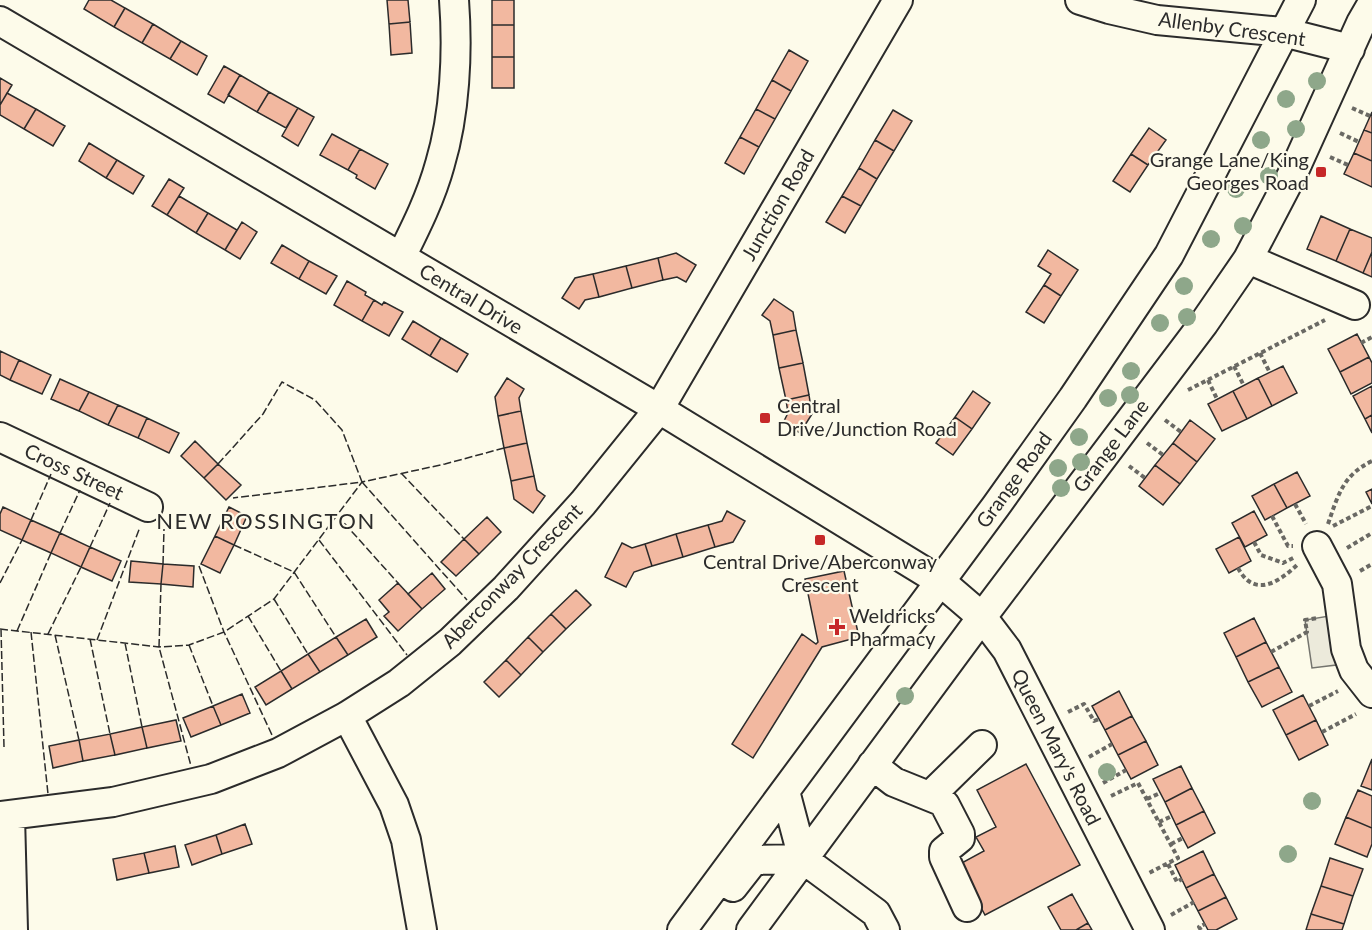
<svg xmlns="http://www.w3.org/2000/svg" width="1372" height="930" viewBox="0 0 1372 930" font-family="Lato,sans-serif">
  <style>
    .parking { fill: #eceadb; stroke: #74746e; stroke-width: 1.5 }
    .building { fill: #f2b8a0; stroke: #2b2b2b; stroke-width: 1.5 }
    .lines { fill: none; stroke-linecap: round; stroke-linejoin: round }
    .minor-casing { stroke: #2b2b2b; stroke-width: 32 }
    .path { stroke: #6a6964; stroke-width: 4; stroke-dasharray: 4.5 3; stroke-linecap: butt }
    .minor { stroke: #fdfbea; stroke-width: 28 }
    .fence { stroke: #2b2b2b; stroke-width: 1.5; stroke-dasharray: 8 3; stroke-linecap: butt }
    .tree { fill: #8ea78a }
    .poi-dot { fill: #c62828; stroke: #fdfbea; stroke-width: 2 }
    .labels { text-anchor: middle; stroke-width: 4.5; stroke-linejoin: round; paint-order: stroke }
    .street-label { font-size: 20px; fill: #2b2b2b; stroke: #fdfbea }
    .poi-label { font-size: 20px; fill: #2b2b2b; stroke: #fdfbea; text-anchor: start }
    .quarter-label { font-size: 22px; letter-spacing: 1.5px; fill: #2b2b2b; stroke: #fdfbea }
  </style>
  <rect width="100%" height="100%" fill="#fdfbea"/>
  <path class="parking" d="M1329 616 1336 665 1312 668 1305 620Z"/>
  <path class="building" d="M89 0H111L125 8 114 27 84 9Z
    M387 0H408L410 22 389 24Z
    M492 0H514V25H492Z
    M125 8 153 24 142 43 114 27Z
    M410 22 412 53 391 55 389 24Z
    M153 24 181 41 170 59 142 43Z
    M492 25H514V57H492Z
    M181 41 207 56 197 75 170 59Z
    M789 50 808 61 791 91 772 80Z
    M492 57H514V88H492Z
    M224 66 240 75 224 103 208 94Z
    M240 75 269 92 257 112 228 95Z
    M0 78 12 85 0 105Z
    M772 80 791 91 775 119 756 109Z
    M269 92 298 108 286 128 257 112Z
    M7 93 36 109 24 129 0 115V105Z
    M298 108 314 117 298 146 282 136Z
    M36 109 65 126 53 146 24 129Z
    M756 109 775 119 759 147 740 137Z
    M893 110 912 121 894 151 875 140Z
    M1372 112V133L1364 130Z
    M1149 128 1166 140 1148 165 1131 154Z
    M1364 130 1372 133V161L1354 153Z
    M332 134 360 149 348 170 320 155Z
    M740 137 759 147 744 174 725 163Z
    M875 140 894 151 877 179 859 168Z
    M89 143 117 160 106 178 79 161Z
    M360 149 388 164 375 189 356 178 357 175 348 170Z
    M1354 153 1372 161V187L1344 174Z
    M1131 154 1148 165 1130 192 1113 181Z
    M117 160 144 176 133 194 106 178Z
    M859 168 877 179 861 206 842 196Z
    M169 179 184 188 167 215 152 206Z
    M179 196 208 213 196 233 167 215Z
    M842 196 861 206 845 233 826 222Z
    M208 213 237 230 225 250 196 233Z
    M1321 216 1350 229 1336 261 1307 249Z
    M242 222 257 232 240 259 225 250Z
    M1350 229 1372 238V252L1363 273 1336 261Z
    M282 245 309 261 299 279 271 263Z
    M1048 250 1078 270 1061 296 1044 285 1051 274 1038 266Z
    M1372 252V277L1363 273Z
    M676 253 696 265 686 282 677 277 663 280 658 258Z
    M658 258 663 280 632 288 626 266Z
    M309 261 337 276 326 294 299 279Z
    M626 266 632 288 599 297 593 274Z
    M593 274 599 297 585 300 579 309 562 298 575 278Z
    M347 281 366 292 365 295 374 300 362 321 334 305Z
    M1044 285 1061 296 1044 323 1026 312Z
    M774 299 793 312 796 330 773 335 770 321 762 315Z
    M374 300 382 305 384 302 403 312 389 336 362 321Z
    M413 321 441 338 430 356 402 339Z
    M796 330 803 363 779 368 773 335Z
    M1357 334 1369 357 1340 372 1328 349Z
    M441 338 468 354 457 372 430 356Z
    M0 351 19 360 10 380 0 375Z
    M1369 357 1372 363V383L1351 394 1340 372Z
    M19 360 51 375 42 394 10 380Z
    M803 363 809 395 786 400 779 368Z
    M1283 366 1297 393 1272 406 1258 378Z
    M507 378 524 389 519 398 521 411 498 416 495 397Z
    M1258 378 1272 406 1247 419 1233 391Z
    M60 379 89 392 79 411 51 399Z
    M1372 386V415L1365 419 1353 396Z
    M973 391 990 403 972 429 955 417Z
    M1233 391 1247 419 1222 431 1208 404Z
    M89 392 118 405 108 425 79 411Z
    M809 395 812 414 800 433 783 423 788 413 786 400Z
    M118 405 147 418 138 438 108 425Z
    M521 411 527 443 504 448 498 416Z
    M1372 415V433L1365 419Z
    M955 417 972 429 953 455 936 443Z
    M147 418 179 433 169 453 138 438Z
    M1190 420 1215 439 1197 462 1173 443Z
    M195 441 218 464 204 478 181 456Z
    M527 443 534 476 511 481 504 448Z
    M1173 443 1197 462 1180 484 1155 465Z
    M218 464 241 485 226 500 204 478Z
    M1155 465 1180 484 1163 505 1139 486Z
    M1297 472 1310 496 1287 508 1274 484Z
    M534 476 537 490 545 496 533 513 514 499 511 481Z
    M1274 484 1287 508 1265 520 1252 496Z
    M1372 489V504L1366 492Z
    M3 507 31 520 22 540 0 530V514Z
    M229 507 247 516 234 545 215 536Z
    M727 511 745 521 733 542 715 547 708 525 722 521Z
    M1254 511 1267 535 1245 547 1232 523Z
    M487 517 501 532 479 554 464 539Z
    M31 520 60 533 51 553 22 540Z
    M708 525 715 547 683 557 676 534Z
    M60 533 90 547 81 567 51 553Z
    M676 534 683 557 652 566 645 544Z
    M215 536 234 545 220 573 201 564Z
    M1239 537 1251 561 1229 573 1216 549Z
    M464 539 479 554 456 576 441 562Z
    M622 543 632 548 645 544 652 566 634 572 626 587 605 577Z
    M90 547 121 561 112 581 81 567Z
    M131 561 163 564 161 584 129 582Z
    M163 564 194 566 193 587 161 584Z
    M844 571 859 637 822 647 753 758 732 744 802 634 816 644 818 642 805 579Z
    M432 573 445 589 422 609 408 594Z
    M398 583 422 609 398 631 384 616 389 612 379 600Z
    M576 590 591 605 566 629 551 614Z
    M551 614 566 629 543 652 528 637Z
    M1254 618 1266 642 1236 657 1224 633Z
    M366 619 377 637 348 655 336 637Z
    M336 637 348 655 320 672 308 654Z
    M528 637 543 652 521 675 506 660Z
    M1266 642 1279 667 1248 682 1236 657Z
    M308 654 320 672 292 689 281 671Z
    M506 660 521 675 499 697 484 682Z
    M1279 667 1292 692 1262 707 1248 682Z
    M281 671 292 689 266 705 255 687Z
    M1119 691 1132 716 1105 730 1092 706Z
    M242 694 250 713 221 725 213 706Z
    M1303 695 1316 720 1286 735 1273 710Z
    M213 706 221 725 191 737 183 718Z
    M1132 716 1146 741 1118 755 1105 730Z
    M176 720 181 741 147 748 142 727Z
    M1316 720 1328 745 1299 760 1286 735Z
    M142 727 147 748 115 755 110 734Z
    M110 734 115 755 83 761 79 740Z
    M79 740 83 761 53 768 49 746Z
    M1146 741 1158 765 1131 779 1118 755Z
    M1372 759V790L1361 786Z
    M1026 764 1080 865 985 915 958 865 984 851 976 837 996 827 977 790Z
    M1181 766 1192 788 1165 802 1153 779Z
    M1192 788 1204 811 1176 825 1165 802Z
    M1358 790 1372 796V828L1346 817Z
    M1204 811 1215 833 1188 848 1176 825Z
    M1346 817 1372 828V844L1367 857 1335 844Z
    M245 824 252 844 222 854 216 835Z
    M216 835 222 854 192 865 185 845Z
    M175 846 179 867 149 873 144 853Z
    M1203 851 1214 874 1186 888 1175 865Z
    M144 853 149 873 117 880 113 859Z
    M1330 858 1363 869 1353 896 1321 886Z
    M1214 874 1226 897 1198 911 1186 888Z
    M1321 886 1353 896 1344 924 1311 914Z
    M1072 894 1088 923 1076 930H1061L1048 907Z
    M1226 897 1237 919 1216 930H1208L1198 911Z
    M1311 914 1344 924 1342 930H1306Z
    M1088 923 1092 930H1076Z"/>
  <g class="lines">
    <g class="minor-casing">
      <path id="minor" d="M1080 0 1109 9 1157 20 1283 32 1350 49
        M0 21 659 409 940 581 982 617 1007 650 1150 930
        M401 257C416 227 431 197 440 164 455 114 458 52 454 0
        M1248 259 1355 305
        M0 437 148 507
        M1317 546 1337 584 1346 649 1354 670 1372 693
        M347 716 394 805 406 840 422 930
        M872 765 894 782 941 801 945 805 960 834V838L944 851V857L967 907
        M785 791 803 859
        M930 796 982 745
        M0 816 113 802 211 779 278 753 347 716 399 683 450 642 506 588 583 503 659 409 898 0
        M10 816 13 930
        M803 859 876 913 885 930
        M733 887 754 860 803 859
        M682 930 996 506 1073 398 1169 255 1301 0
        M751 930 982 617 1204 323 1248 259 1294 171 1361 23 1372 4"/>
    </g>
    <path class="path" d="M1352 108 1370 116
      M1340 133 1359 142
      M1330 157 1348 165
      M1361 343 1372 337
      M1260 353 1270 373
      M1234 366 1244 386
      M1208 380 1217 399
      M1188 390 1325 320
      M1165 420 1181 432
      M1147 443 1163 455
      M1129 466 1145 478
      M1295 504 1306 524
      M1272 516 1288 546H1293
      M1328 524C1338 495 1343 475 1372 461
      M1333 526 1372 506
      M1254 542 1261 555 1283 563 1295 557
      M1347 548 1372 533
      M1238 568C1254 598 1278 583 1297 565
      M1360 571 1372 564
      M1271 652 1307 632 1305 620 1317 618
      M1309 706 1338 691
      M1068 712 1084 704 1094 721 1099 719
      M1322 732 1356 714
      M1089 757 1112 744
      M1103 783 1126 770
      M1111 796 1138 783 1178 858 1149 873
      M1147 799 1160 793
      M1159 822 1172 816
      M1171 844 1183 838
      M1168 864 1177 882 1182 879
      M1171 915 1194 902
      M1201 930 1199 927 1205 924"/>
    <use href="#minor" class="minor"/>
    <path class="fence" d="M218 464 263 414 282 382 315 400 342 430 362 482 233 498
      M401 473 464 539
      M362 482 467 600
      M337 515 398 583
      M31 520 51 474
      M60 533 80 490
      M319 540 407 655
      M234 545 294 572 336 637
      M90 547 110 503
      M163 564 164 529
      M199 566 224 632 272 735
      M0 583 22 540
      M161 584 159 647 191 766
      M274 599 308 654
      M248 616 281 671
      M0 629 159 647 189 645 224 632 274 599 362 482 445 464 504 448
      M1 629 4 747
      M17 631 51 553
      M31 632 48 794
      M48 634 81 567
      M55 635 79 740
      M90 639 110 734
      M97 640 140 527
      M125 643 142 727
      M189 645 213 706"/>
  </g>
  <g class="tree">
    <circle cx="1317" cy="81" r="9"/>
    <circle cx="1286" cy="99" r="9"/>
    <circle cx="1296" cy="129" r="9"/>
    <circle cx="1261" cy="140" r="9"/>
    <circle cx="1269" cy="176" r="9"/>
    <circle cx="1236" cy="189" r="9"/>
    <circle cx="1243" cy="226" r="9"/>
    <circle cx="1211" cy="239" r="9"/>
    <circle cx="1184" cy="286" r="9"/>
    <circle cx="1187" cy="317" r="9"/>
    <circle cx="1160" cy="323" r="9"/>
    <circle cx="1131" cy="371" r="9"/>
    <circle cx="1130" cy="395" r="9"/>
    <circle cx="1108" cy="398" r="9"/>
    <circle cx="1079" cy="437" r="9"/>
    <circle cx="1081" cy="462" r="9"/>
    <circle cx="1058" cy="468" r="9"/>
    <circle cx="1061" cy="488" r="9"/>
    <circle cx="905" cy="696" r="9"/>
    <circle cx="1107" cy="772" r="9"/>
    <circle cx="1312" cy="801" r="9"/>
    <circle cx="1288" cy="854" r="9"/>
  </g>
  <g class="poi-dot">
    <rect x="1315" y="166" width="12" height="12" rx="3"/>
    <rect x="759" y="412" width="12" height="12" rx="3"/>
    <rect x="814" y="534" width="12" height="12" rx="3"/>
    <path d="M834 618h6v6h6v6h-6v6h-6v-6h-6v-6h6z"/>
  </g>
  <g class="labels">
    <g class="street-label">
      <text transform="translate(1232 29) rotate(8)" y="7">Allenby Crescent</text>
      <text transform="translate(778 205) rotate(-60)" y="7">Junction Road</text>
      <text transform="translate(471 299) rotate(31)" y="7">Central Drive</text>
      <text transform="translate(1111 446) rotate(-53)" y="7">Grange Lane</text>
      <text transform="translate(74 472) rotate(25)" y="7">Cross Street</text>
      <text transform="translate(1014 480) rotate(-54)" y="7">Grange Road</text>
      <text transform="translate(512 576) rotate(-46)" y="7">Aberconway Crescent</text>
      <text transform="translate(1056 747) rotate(63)" y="7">Queen Mary's Road</text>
    </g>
    <g class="poi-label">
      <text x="1309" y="167" text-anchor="end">Grange Lane/King<tspan x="1309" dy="23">Georges Road</tspan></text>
      <text x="777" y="413">Central<tspan x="777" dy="23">Drive/Junction Road</tspan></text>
      <text x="820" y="569" text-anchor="middle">Central Drive/Aberconway<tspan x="820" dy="23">Crescent</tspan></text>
      <text x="849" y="623">Weldricks<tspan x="849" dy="23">Pharmacy</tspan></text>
    </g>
    <g class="quarter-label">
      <text x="266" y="529">NEW ROSSINGTON</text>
    </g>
  </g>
</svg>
